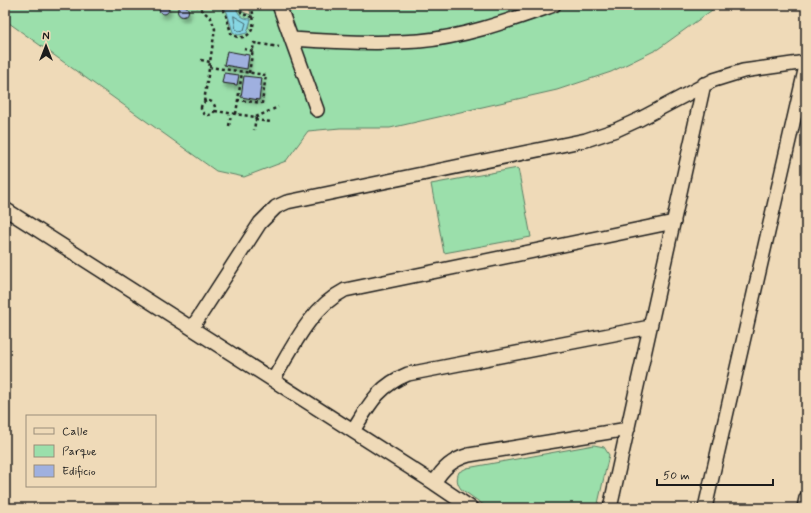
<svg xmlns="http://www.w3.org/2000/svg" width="811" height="513" viewBox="0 0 811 513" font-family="Mynerve,sans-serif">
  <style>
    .green { fill: #9bdfab; stroke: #5c7e64 }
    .water { fill: #86d6e3; stroke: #5c8c93 }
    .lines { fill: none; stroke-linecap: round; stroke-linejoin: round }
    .shore { stroke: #46666c; stroke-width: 1 }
    .building { fill: #9fb0df; stroke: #1c1c1c; filter: url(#shadow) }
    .minor-casing { stroke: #1c1c1c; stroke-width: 16 }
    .path { stroke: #1c1c1c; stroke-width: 2.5; stroke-dasharray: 3 3; stroke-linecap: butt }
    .minor { stroke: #efdab8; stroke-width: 13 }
  </style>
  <defs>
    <filter id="shadow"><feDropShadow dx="2.5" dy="4.5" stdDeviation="2" flood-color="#0004"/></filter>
  </defs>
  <rect width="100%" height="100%" fill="#efdab8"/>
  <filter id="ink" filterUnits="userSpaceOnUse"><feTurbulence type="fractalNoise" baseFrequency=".025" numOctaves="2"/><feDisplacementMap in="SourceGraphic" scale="8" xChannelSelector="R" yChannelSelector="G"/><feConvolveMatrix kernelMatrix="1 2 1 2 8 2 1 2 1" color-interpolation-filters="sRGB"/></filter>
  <g filter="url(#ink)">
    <path class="green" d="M5 5H222L227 12 230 27 241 35 249 29 251 19C242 19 237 14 236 5H240L243 12 251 15 249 5H719L658 49 611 72 557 90 390 128H340L308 131 286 161 244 177 216 171 9 23 5 19Z
      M518 168 531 237 444 253 431 184Z
      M594 445 604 447 609 455 597 508H488L461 489C457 483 456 479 459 472L467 468Z"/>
    <path class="water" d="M222 5H236C237 14 242 19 251 19L247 33 238 35 233 32 227 12Z"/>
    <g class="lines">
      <path class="shore" d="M234 16 246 23 244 30 239 31 236 29Z"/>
    </g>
    <path class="building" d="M159 9a5 5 0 1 1 10 0a5 5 0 1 1-10 0Z
      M177.5 11a5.5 5.5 0 1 1 11 0a5.5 5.5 0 1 1-11 0Z
      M227 51 249 55 247 69 224 65Z
      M224 73 239 75 237 85 222 83Z
      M244 76 262 78 259 100 241 97Z"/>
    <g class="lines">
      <g class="minor-casing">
        <path id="minor" d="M279 5 317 110
          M292 39C334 42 377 44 419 41 465 37 511 20 554 5
          M5 209 434 483 471 508
          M192 328 260 223 276 207 287 202 586 140 616 130 640 119 714 80 743 71 806 62
          M273 380C293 347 310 308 345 290L674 222
          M353 431C369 405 378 386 408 374L650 327
          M434 483C443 468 452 460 469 455L628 429
          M610 508 704 84
          M705 508 806 66
          M804 508 806 498"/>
      </g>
      <path class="path" d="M196 5 211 18 215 29 204 102
        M219 5 225 12 231 33C234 36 238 38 243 37 257 34 254 15 251 5
        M238 5 242 14 253 17
        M244 49 253 51
        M201 60 210 62
        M209 67 266 75 262 103 238 100 242 72
        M249 73 254 43 279 47
        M201 108a7 7 0 1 1 14 0a7 7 0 1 1-14 0Z
        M215 111 256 117 254 130
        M236 114 238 100
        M256 117 278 107
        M255 120 271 122
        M229 126 231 114"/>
      <use href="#minor" class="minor"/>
    </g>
  </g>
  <rect width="811" height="513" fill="none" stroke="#efdab8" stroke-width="20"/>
  <rect x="10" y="10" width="791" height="493" fill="none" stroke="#1c1c1c" stroke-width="1.5" filter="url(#ink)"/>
  <rect x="26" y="415" width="130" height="72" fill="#efdab8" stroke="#9b8e7a"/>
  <rect x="34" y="428" width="20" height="6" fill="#efdab8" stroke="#9b8e7a"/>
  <text x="62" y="435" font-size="12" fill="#1c1c1c">Calle</text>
  <rect x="34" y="445" width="20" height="12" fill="#9bdfab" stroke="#9b8e7a"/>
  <text x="62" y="455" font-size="12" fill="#1c1c1c">Parque</text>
  <rect x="34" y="465" width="20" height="12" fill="#9fb0df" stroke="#9b8e7a"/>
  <text x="62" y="475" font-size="12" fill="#1c1c1c">Edificio</text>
  <g transform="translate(46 46)" stroke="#efdab8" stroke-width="3" paint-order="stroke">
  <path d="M0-3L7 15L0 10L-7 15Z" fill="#1c1c1c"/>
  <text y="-6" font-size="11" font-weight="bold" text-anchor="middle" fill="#1c1c1c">N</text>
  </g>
  <path d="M657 479v6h116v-6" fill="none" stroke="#1c1c1c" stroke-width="2"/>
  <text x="663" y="479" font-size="12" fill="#1c1c1c" stroke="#efdab8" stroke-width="3" paint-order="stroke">50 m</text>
</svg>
